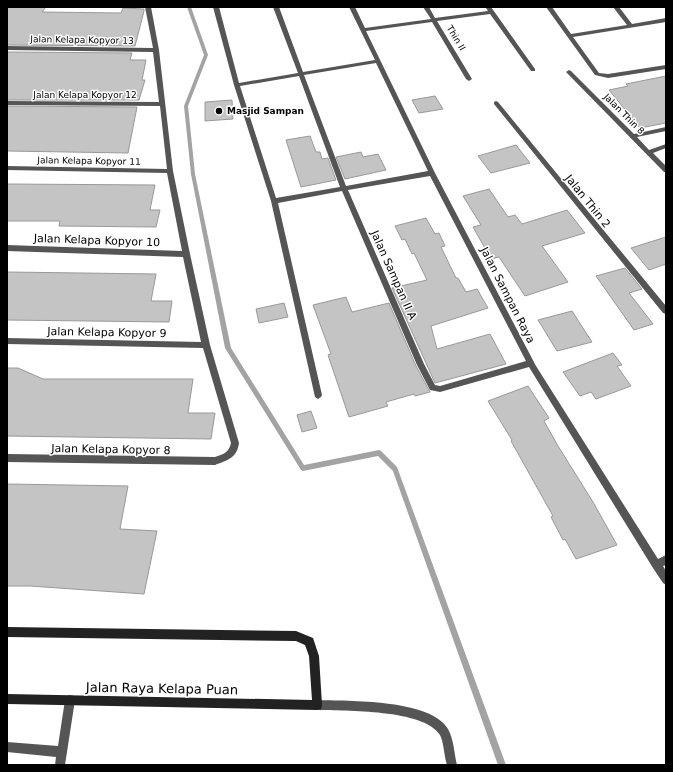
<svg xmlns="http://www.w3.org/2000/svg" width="673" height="772" viewBox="0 0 673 772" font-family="'DejaVu Sans',sans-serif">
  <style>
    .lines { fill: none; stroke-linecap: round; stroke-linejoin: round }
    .stream { fill: #a3a3a3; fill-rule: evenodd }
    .building { fill: #c4c4c4; stroke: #999 }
    .lane { fill: #555; fill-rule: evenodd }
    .street { fill: #555; fill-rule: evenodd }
    .secondary { fill: #222; fill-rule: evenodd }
    .poi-dot { fill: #000; stroke: #fff; stroke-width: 1.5 }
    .labels { text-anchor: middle; stroke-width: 3; stroke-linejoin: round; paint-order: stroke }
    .far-street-label { font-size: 9px; fill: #000; stroke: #fff }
    .far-poi-label { font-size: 9px; font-weight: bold; fill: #000; stroke: #fff; text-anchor: start }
    .street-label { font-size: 11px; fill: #000; stroke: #fff }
    .near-street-label { font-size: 13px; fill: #000; stroke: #fff }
  </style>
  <rect width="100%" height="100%" fill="#fff"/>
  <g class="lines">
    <path class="stream" d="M187 7H191L208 55 188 106 195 174 231 348 304 465 379 450 381 451 397 467 506 765H498L393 471 378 456 303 471 301 470 225 348 191 174 184 106 204 55Z"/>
  </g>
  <path class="building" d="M7 7H46L42 12 121 13 123 8 144 9V11L135 46 7 45Z
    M7 52 132 53 130 60H146L142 80H145L139 100H7Z
    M666 76V123L640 128 609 90 628 86 626 84Z
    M435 96 443 109 419 113 412 100Z
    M232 100 233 119 205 121V102Z
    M7 106 137 107 128 153 7 151Z
    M310 136 316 152H320L322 159 328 158 336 180 301 187 286 140Z
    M516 145 530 163 491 173 478 156Z
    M361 152 363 157 378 154 386 170 345 179 336 157Z
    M7 184 155 185 150 210H160L156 227 59 226 60 221H7Z
    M489 189 508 217 515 215 522 224 567 210 585 233 542 246 568 282 525 296 499 257 491 259 473 227 481 225 463 196Z
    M426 218 435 234 439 233 445 246 441 247 456 278H458L466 292 477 289 488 308 431 326 437 349 490 334 506 364 435 383 392 288 427 280 414 253 412 254 405 239 402 240 395 226Z
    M666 237V264L649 270 631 248Z
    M625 268 642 289 629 293 653 324 634 330 596 276Z
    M7 272 156 274 151 301H172L169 322 7 320Z
    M346 297 352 312 389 303 416 366 430 392 415 396 414 394 386 402 388 406 349 417 328 355 331 354 313 305Z
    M284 303 288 317 259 323 256 309Z
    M572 311 592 342 557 351 538 320Z
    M613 353 622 365 617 366 631 386 596 399 591 392 580 396 563 372Z
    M7 368H18L43 379H193L188 413H215L211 439 7 436Z
    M528 386 549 418 544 421 558 446 593 502 617 545 576 559 565 539 563 540 551 517 553 516 511 441 512 440 488 401Z
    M311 411 317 428 302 432 297 415Z
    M7 484 128 486 120 529 157 531 144 594 30 586H7Z"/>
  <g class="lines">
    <path class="lane" d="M70 695 74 696 75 700 65 765H55L56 757 7 752V742L58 746 65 700 66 696Z"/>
    <path class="street" d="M145 7H151L159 50 173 171 190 254 210 345 239 443C237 458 228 460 215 465L7 462V454L215 457C223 454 229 453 231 443L203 348 7 344V338L201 342 183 257 7 251V245L182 251 167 173 7 170V166L167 169 160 106 7 105V101L159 102 153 52 7 50V46L153 48Z
      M213 7H219L239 83 298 73 273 7H279L303 72 375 60 349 7H355L365 28 431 19 423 7H429L435 18 488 11 486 8 491 7 535 69V71H531L490 14 437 21 472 79 469 81 466 79 432 22 366 31 435 173 536 366 658 559 666 555V565L663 566 666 571V585L663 583 653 568 529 367 440 392 430 390 417 365 342 191 278 203 322 395 321 397 318 399 315 397 271 201 234 85ZM376 63 428 171 346 186 304 75ZM299 76 340 187 276 198 240 86ZM430 176 526 361 440 386 435 385 424 364 348 190Z
      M546 7H552L571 34 627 25 613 7H619L632 24 666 18V22L573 37 599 73 608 74 666 65V69L608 78 595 75Z
      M569 70 571 71 634 134 666 127V131L637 137 649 150 666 144V148L653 153 666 166V172H664L567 73 566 72Z
      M496 101 498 102 666 306V314L663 313 494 104V102Z
      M317 700C348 701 431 699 448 729 454 740 454 753 457 765H447C444 756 444 743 440 735 424 709 345 711 317 710L313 709 312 705 313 701Z"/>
    <path class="secondary" d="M7 627 296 631 313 638 319 656 322 705 321 709 317 710 7 704V694L312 700 309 656 305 645 296 641 7 637Z"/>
  </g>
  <circle class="poi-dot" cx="219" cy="111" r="4"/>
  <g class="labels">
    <g class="far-street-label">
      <text transform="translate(456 38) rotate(59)" y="3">Thin II</text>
      <text transform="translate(82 40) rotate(1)" y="3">Jalan Kelapa Kopyor 13</text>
      <text x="85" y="98">Jalan Kelapa Kopyor 12</text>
      <text transform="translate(624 114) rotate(45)" y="3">Jalan Thin 8</text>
      <text transform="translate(89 161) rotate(1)" y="3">Jalan Kelapa Kopyor 11</text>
    </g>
    <g class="far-poi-label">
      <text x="227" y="114">Masjid Sampan</text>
    </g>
    <g class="street-label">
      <text transform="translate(588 201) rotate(51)" y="4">Jalan Thin 2</text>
      <text transform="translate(97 240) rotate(2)" y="4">Jalan Kelapa Kopyor 10</text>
      <text transform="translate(394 275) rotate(66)" y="4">Jalan Sampan II A</text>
      <text transform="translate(508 295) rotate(63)" y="4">Jalan Sampan Raya</text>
      <text transform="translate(107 332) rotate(1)" y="4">Jalan Kelapa Kopyor 9</text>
      <text transform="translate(111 449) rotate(1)" y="4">Jalan Kelapa Kopyor 8</text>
    </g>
    <g class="near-street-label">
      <text transform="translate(162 688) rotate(1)" y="5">Jalan Raya Kelapa Puan</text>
    </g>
  </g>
  <rect width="673" height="772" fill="none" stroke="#000000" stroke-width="16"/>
</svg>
